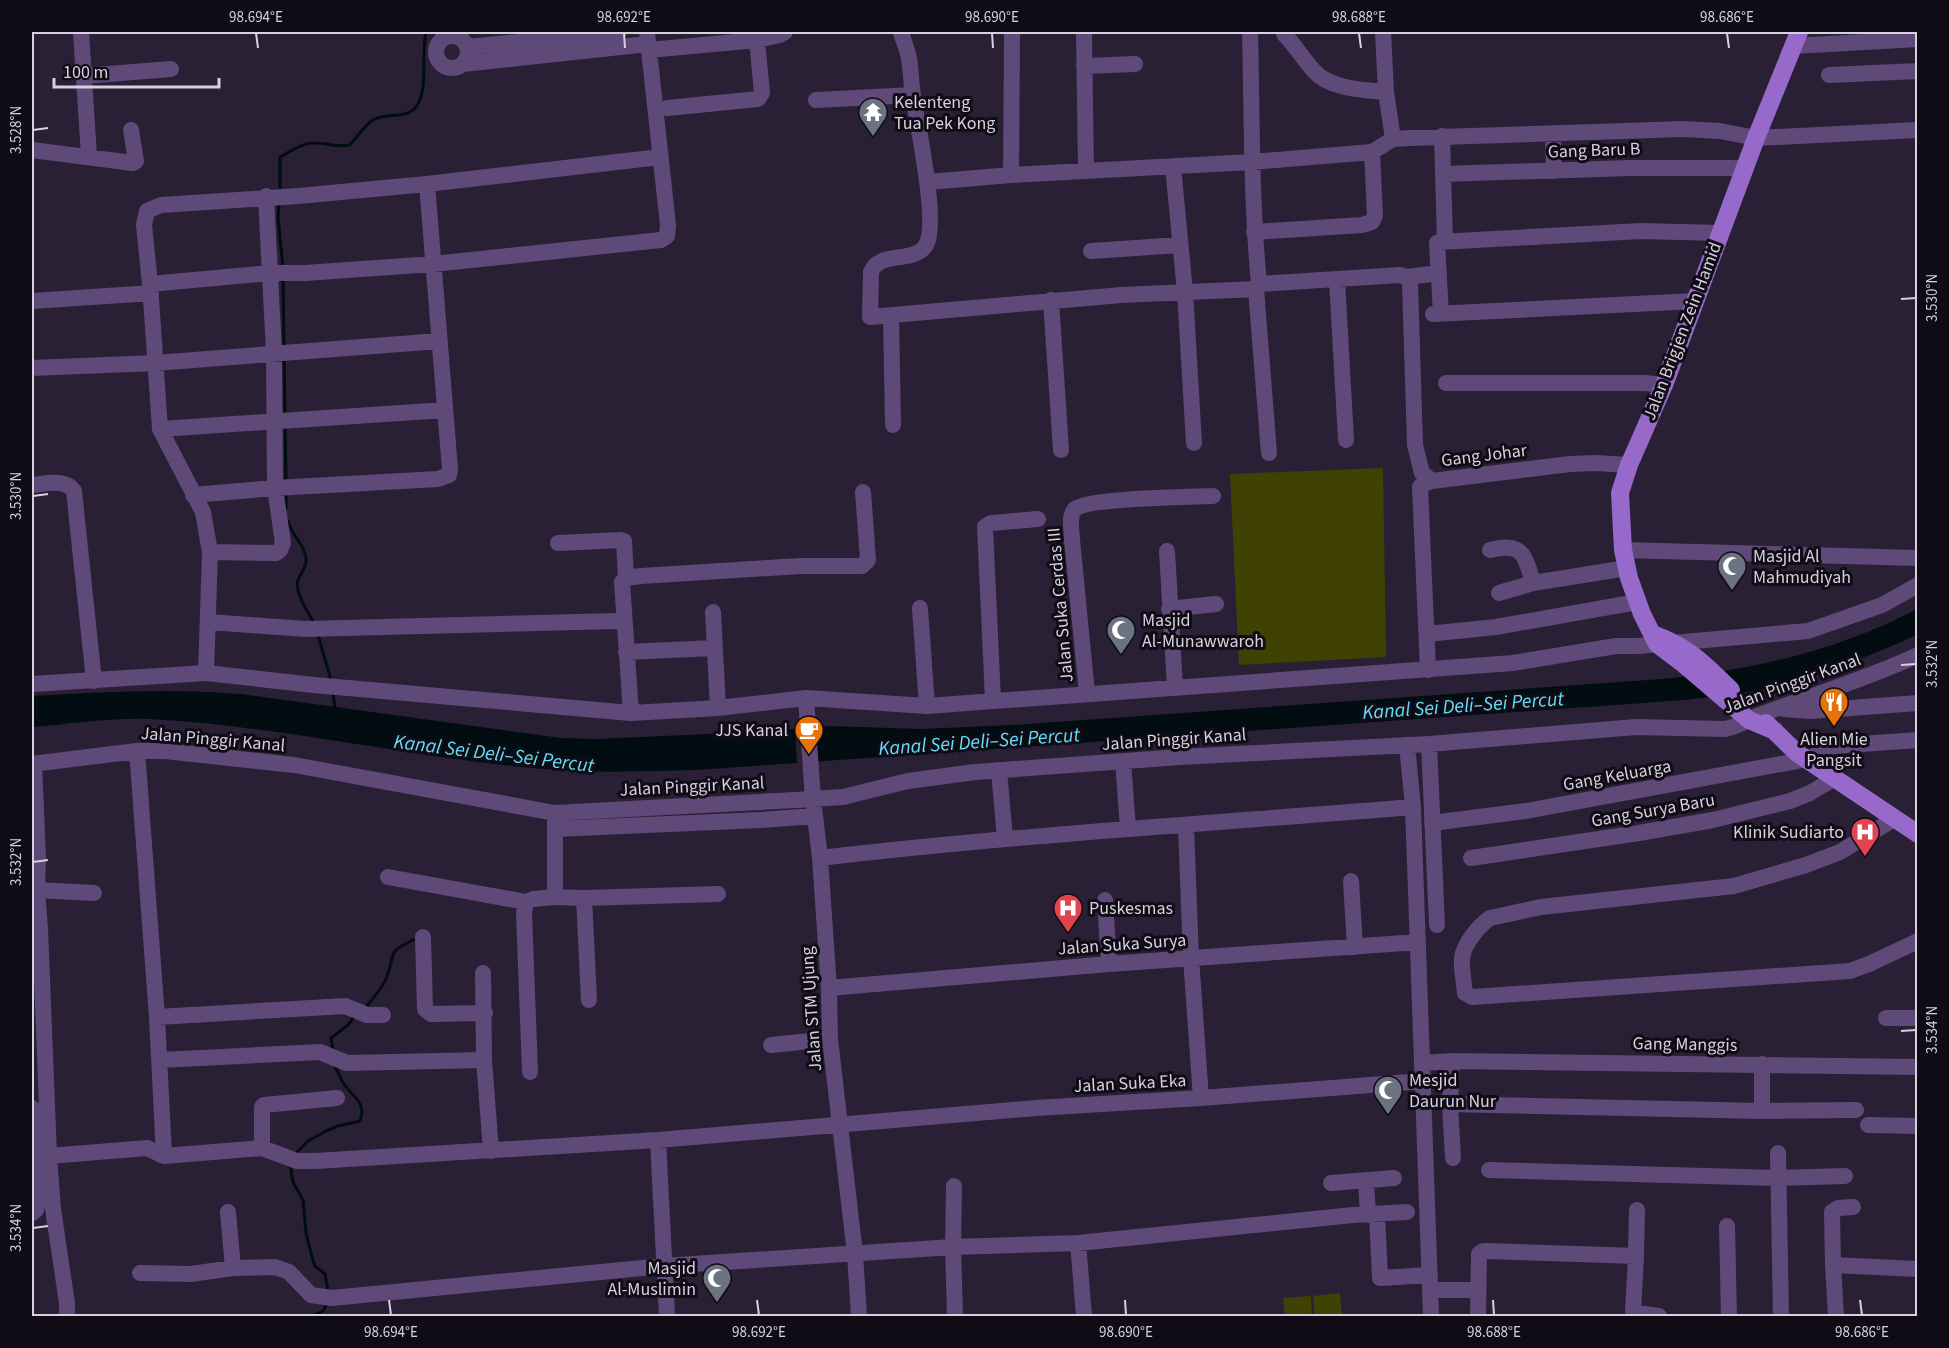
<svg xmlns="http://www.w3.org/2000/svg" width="1949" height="1348" viewBox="0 0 1949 1348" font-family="'Source Sans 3',sans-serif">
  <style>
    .green { fill: #404203 }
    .water { fill: #010d11 }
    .pier { fill: #292035 }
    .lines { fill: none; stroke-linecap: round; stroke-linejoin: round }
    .stream { stroke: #010d11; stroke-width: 3 }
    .minor { stroke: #5e4978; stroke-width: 16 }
    .major { stroke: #9669ca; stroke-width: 18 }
    .ticks { fill: none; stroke: #d6d0df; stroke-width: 2 }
    .labels { text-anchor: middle; stroke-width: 6; stroke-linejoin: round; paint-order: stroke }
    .poi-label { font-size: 18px; fill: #d6d0df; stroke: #100c15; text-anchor: start }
    .street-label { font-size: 18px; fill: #d6d0df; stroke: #100c15 }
    .water-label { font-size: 20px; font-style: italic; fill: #62def9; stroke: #100c15 }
    .neatline { fill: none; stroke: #d6d0df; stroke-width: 2 }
    .ticks-label { font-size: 15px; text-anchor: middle; fill: #d6d0df }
  </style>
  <rect width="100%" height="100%" fill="#292035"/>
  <path class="green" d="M1383 468 1386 657 1239 665 1230 474Z
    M1340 1293 1342 1316H1315L1313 1296Z
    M1311 1296 1312 1316H1285L1283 1298Z"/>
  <path class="water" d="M1917 609V635C1862 659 1804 683 1744 693 1706 699 1667 701 1630 704L697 770C642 771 587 774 533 768 405 756 279 726 150 719 111 717 70 724 32 727V696C102 692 170 688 241 694L561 738 597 739 751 732 830 726 921 729 1013 725 1662 679C1751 670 1838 651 1917 609Z"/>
  <path class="pier" d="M815 724 817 764 797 766 795 726Z"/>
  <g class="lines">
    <path class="stream" d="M280 191V157C289 152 301 144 311 143 325 142 337 148 350 145 357 137 364 126 373 120 387 111 410 122 419 102 428 81 421 54 426 32
      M279 203 278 218 283 268
      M283 278 284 346
      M284 359 285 415
      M285 425 286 481
      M286 494V508
      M288 521C291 535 304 543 306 558 307 567 301 572 298 580 294 591 308 612 314 623
      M318 635 331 680
      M333 692 335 710
      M366 1007C371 1001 383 986 386 979 397 952 384 954 415 939
      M333 1051 331 1038 348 1025 354 1017
      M294 1155 308 1141 326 1131 338 1126 360 1121C367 1103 353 1097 344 1084 340 1078 338 1072 335 1066
      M290 1164 293 1182 303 1200 306 1233 312 1257 315 1266 325 1274 328 1291
      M312 1316 323 1311 327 1304"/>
    <path class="minor" d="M81 32 89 156
      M901 32C903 40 907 49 909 58 911 70 911 83 913 95 917 123 939 224 926 245 915 264 880 250 871 272L870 317 1121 295 1256 289 1259 284 1400 275 1407 277 1410 284 1415 445 1422 473 1432 481
      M1084 32 1086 171
      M1250 32C1252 116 1251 200 1259 284
      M1383 32 1386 92 1393 139
      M1284 34C1295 45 1303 59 1314 71 1330 89 1363 90 1386 92
      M436 52a16 16 0 1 1 32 0a16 16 0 1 1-32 0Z
      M757 40 780 35 785 32
      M1793 46 1918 39
      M468 47 619 32
      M649 50 757 40 762 93 758 99 667 108
      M463 64 648 44
      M1084 66 1135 64
      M1829 75 1918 71
      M83 76 171 69
      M816 100 913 95
      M1553 134 1554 171
      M1442 136 1445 242
      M32 150 133 163 136 161 131 130
      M1173 166 1185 292 1194 443
      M1444 174 1631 168H1745
      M1011 175 1012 32
      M928 182 1011 175 1251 162 1372 152 1393 139 1409 138 1684 129 1720 131 1756 138 1918 130
      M427 184 660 157
      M1254 232 1362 225 1372 222 1375 216 1372 152
      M1091 251 1180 245
      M1407 277 1439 273
      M1337 280 1346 440
      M150 284 270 273H305L433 264 661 240 667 236 668 225 647 32
      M1256 289 1269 453
      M1051 300 1061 450
      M32 301 151 293
      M1433 314 1695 301
      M1441 314 1437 243 1439 242 1641 231 1720 233
      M891 316 893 425
      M32 368 155 363 439 341
      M1446 383H1645L1664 385
      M160 429 445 410
      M32 485C45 484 65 478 74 491L94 681
      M193 495 275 488 438 479 449 475 450 469 427 184 298 196 177 204 161 205 147 211 144 225 150 284 160 429 203 512 210 552 206 673
      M558 543 621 540 624 541 626 578
      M1490 550C1522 542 1525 554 1533 583
      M1623 550 1918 558
      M1167 551 1175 688
      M210 552 276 553 280 550 283 543 275 488 274 353 266 196
      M1499 593 1533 583 1627 568
      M920 608 927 706
      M1169 609 1216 604
      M713 612 718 708
      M209 622 305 629 616 621
      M1427 634 1496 627 1637 602
      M626 652 715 648
      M1428 670 1420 487 1424 484 1432 481 1570 464 1595 463 1629 465
      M32 684 206 673 314 685 631 713 718 708 806 698 927 706 1513 663 1616 646H1638L1808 631 1882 605 1918 585
      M1087 693 1072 540C1072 530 1068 516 1075 509 1087 498 1191 497 1213 496
      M806 698 813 799 820 858 829 988 830 1039 855 1254 859 1316
      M993 700 985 527 991 523 1038 519
      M1784 709 1810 711 1918 703
      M631 713 622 582 626 578 641 576 800 566H862L868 560 863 492
      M1429 744 1437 925
      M1407 745 1413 807 1431 1316
      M137 751 157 1017 164 1156
      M1123 761 1128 828
      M34 763 38 857 37 890 40 928 49 1156 53 1209 67 1303V1314L66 1316
      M32 764 137 751H165L294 765 555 813 813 799 843 797 908 781 975 772 1180 757 1429 744 1636 727 1725 729C1738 727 1748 719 1760 715 1812 695 1867 679 1918 655
      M999 771 1005 839
      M1894 819 1840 852 1806 865 1734 886 1541 907 1490 918C1479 926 1464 943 1462 958 1461 969 1464 982 1465 993L1472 997 1850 971 1869 964 1918 941
      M555 820V897L584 898 718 894
      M1432 823 1526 811 1808 759 1833 746 1918 740
      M1186 826 1191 958 1201 1098
      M555 829 760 820 815 816
      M820 858C1017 835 1215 823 1413 807
      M1471 858 1639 833 1713 820 1790 801 1810 793 1835 778
      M388 877 526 902
      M1351 881 1355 947
      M37 890 94 893
      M584 898 589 1000
      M1105 900 1109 964
      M423 937 425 1009 431 1014 485 1013
      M483 973 484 1060 491 1151
      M829 988 1109 964 1418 942
      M157 1017 345 1006 367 1015H383
      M1886 1018H1918
      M771 1045 830 1039
      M160 1060 320 1052 347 1063 484 1060
      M1452 1061 1450 1104 1453 1158
      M1423 1063 1452 1061 1918 1067
      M1762 1064V1111
      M530 1072 524 913 526 902 533 899 555 897
      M1450 1104 1762 1111 1856 1110
      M32 1108 37 1204 36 1210 32 1213
      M1868 1125 1918 1126
      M658 1140 667 1316
      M262 1148V1107L264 1105 337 1098
      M1778 1153 1781 1316
      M49 1156 147 1148 164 1156 262 1148 297 1161H315L658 1140 1036 1108 1201 1098 1422 1081
      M1489 1170 1778 1178 1845 1176
      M1366 1181 1368 1215
      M1331 1183 1394 1178
      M954 1186 953 1247 955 1316
      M228 1212 233 1268
      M1377 1215 1380 1278 1430 1275
      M1727 1226 1729 1316
      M1078 1243 1084 1316
      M1636 1256 1637 1210
      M1833 1265 1918 1269
      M140 1273 191 1274 233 1268 275 1267 289 1272 311 1295 332 1298 663 1266 953 1247 1078 1243 1353 1215 1407 1212
      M1430 1290H1478
      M1478 1316 1479 1254 1483 1251H1488L1636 1256 1633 1311 1637 1313 1659 1316
      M1836 1316 1833 1265 1832 1212 1838 1208 1853 1207"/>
    <path class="major" d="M1655 635C1690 648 1705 665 1731 690
      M1766 723 1797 753 1918 834
      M1775 731 1749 720 1681 662 1657 644 1642 614 1629 578 1623 550 1620 493 1629 465 1664 385 1756 138 1799 32"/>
  </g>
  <path class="ticks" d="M256 33 258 48M624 33 625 48M992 33 993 48M1359 33 1361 48M1727 33 1729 48M33 130 48 128M1901 299 1916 298M33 496 48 494M1901 665 1916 664M33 862 48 860M1901 1031 1916 1030M33 1228 48 1226M389 1300 391 1315M757 1300 759 1315M1125 1300 1126 1315M1493 1300 1494 1315M1860 1300 1862 1315"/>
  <defs>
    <g id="temple-pin" transform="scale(1.5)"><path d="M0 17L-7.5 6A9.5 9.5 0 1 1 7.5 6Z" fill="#6b7280" stroke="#100c15"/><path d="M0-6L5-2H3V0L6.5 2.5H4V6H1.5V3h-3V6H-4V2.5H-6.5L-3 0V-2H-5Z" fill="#fff"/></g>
    <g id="mosque-pin" transform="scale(1.5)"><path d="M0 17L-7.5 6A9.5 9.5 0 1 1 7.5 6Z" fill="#6b7280" stroke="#100c15"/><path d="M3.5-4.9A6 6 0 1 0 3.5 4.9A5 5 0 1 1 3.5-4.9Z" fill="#fff"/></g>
    <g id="restaurant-pin" transform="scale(1.5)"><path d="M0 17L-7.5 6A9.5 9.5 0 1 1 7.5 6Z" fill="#e8710a" stroke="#100c15"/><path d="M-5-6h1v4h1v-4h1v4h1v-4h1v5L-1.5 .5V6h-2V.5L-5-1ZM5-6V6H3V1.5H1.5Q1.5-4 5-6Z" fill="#fff"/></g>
    <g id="cafe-pin" transform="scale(1.5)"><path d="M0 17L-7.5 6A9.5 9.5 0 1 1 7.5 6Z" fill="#e8710a" stroke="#100c15"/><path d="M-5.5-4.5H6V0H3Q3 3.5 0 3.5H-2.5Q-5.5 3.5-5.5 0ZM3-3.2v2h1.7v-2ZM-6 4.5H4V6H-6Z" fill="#fff"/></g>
    <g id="hospital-pin" transform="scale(1.5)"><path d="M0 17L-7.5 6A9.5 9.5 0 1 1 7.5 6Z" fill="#e0444e" stroke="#100c15"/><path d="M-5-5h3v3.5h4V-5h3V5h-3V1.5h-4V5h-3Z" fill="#fff"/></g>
  </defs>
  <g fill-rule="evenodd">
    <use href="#temple-pin" x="873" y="112"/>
    <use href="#mosque-pin" x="1732" y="566"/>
    <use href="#mosque-pin" x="1121" y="630"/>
    <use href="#restaurant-pin" x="1834" y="702"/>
    <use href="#cafe-pin" x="809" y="730"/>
    <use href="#hospital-pin" x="1865" y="832"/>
    <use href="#hospital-pin" x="1068" y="908"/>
    <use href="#mosque-pin" x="1388" y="1090"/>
    <use href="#mosque-pin" x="717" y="1278"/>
  </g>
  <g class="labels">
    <g class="poi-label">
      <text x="894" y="108">Kelenteng<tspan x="894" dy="21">Tua Pek Kong</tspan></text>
      <text x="1753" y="562">Masjid Al<tspan x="1753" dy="21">Mahmudiyah</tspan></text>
      <text x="1142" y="626">Masjid<tspan x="1142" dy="21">Al-Munawwaroh</tspan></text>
      <text x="788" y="736" text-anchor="end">JJS Kanal</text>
      <text x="1834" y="745" text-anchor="middle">Alien Mie<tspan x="1834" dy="21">Pangsit</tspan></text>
      <text x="1844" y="838" text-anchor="end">Klinik Sudiarto</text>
      <text x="1089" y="914">Puskesmas</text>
      <text x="1409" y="1086">Mesjid<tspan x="1409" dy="21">Daurun Nur</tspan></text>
      <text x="696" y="1274" text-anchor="end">Masjid<tspan x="696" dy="21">Al-Muslimin</tspan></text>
    </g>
    <g class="street-label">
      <text transform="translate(1594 150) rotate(-2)" y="6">Gang Baru B</text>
      <text transform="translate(1682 331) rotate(-69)" y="6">Jalan Brigjen Zein Hamid</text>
      <text transform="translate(1484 455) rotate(-7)" y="6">Gang Johar</text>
      <text transform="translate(1060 605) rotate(-95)" y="6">Jalan Suka Cerdas III</text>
      <text transform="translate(1792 683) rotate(-20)" y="6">Jalan Pinggir Kanal</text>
      <text transform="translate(213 739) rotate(5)" y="6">Jalan Pinggir Kanal</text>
      <text transform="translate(1174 739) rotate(-4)" y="6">Jalan Pinggir Kanal</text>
      <text transform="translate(1617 775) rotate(-10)" y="6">Gang Keluarga</text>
      <text transform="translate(692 786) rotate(-3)" y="6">Jalan Pinggir Kanal</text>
      <text transform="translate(1653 810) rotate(-10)" y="6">Gang Surya Baru</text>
      <text transform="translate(1122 944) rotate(-4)" y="6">Jalan Suka Surya</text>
      <text transform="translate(811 1009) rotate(-94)" y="6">Jalan STM Ujung</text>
      <text transform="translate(1685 1044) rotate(1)" y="6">Gang Manggis</text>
      <text transform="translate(1130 1083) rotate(-3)" y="6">Jalan Suka Eka</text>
    </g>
    <g class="water-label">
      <text transform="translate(1463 705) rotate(-4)" y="7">Kanal Sei Deli–Sei Percut</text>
      <text transform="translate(979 741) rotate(-4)" y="7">Kanal Sei Deli–Sei Percut</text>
      <text transform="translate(494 753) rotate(7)" y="7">Kanal Sei Deli–Sei Percut</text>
    </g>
  </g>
  <rect width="1949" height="1348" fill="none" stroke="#100c15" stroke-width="66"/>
  <path d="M54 78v9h165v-9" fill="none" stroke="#d6d0df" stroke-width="3"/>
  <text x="63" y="78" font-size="18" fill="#d6d0df" stroke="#100c15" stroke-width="4.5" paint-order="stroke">100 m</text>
  <rect x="33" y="33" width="1883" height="1282" class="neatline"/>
  <g class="ticks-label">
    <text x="256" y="22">98.694°E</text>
    <text x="624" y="22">98.692°E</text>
    <text x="992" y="22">98.690°E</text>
    <text x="1359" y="22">98.688°E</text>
    <text x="1727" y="22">98.686°E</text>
    <text transform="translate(16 130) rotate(-90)" y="5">3.528°N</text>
    <text transform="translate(1932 298) rotate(-90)" y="5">3.530°N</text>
    <text transform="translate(16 496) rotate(-90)" y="5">3.530°N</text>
    <text transform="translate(1932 664) rotate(-90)" y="5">3.532°N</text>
    <text transform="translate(16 862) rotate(-90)" y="5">3.532°N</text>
    <text transform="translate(1932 1030) rotate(-90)" y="5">3.534°N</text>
    <text transform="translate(16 1228) rotate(-90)" y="5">3.534°N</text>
    <text x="391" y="1337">98.694°E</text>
    <text x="759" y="1337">98.692°E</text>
    <text x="1126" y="1337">98.690°E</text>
    <text x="1494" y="1337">98.688°E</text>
    <text x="1862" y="1337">98.686°E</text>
  </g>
</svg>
